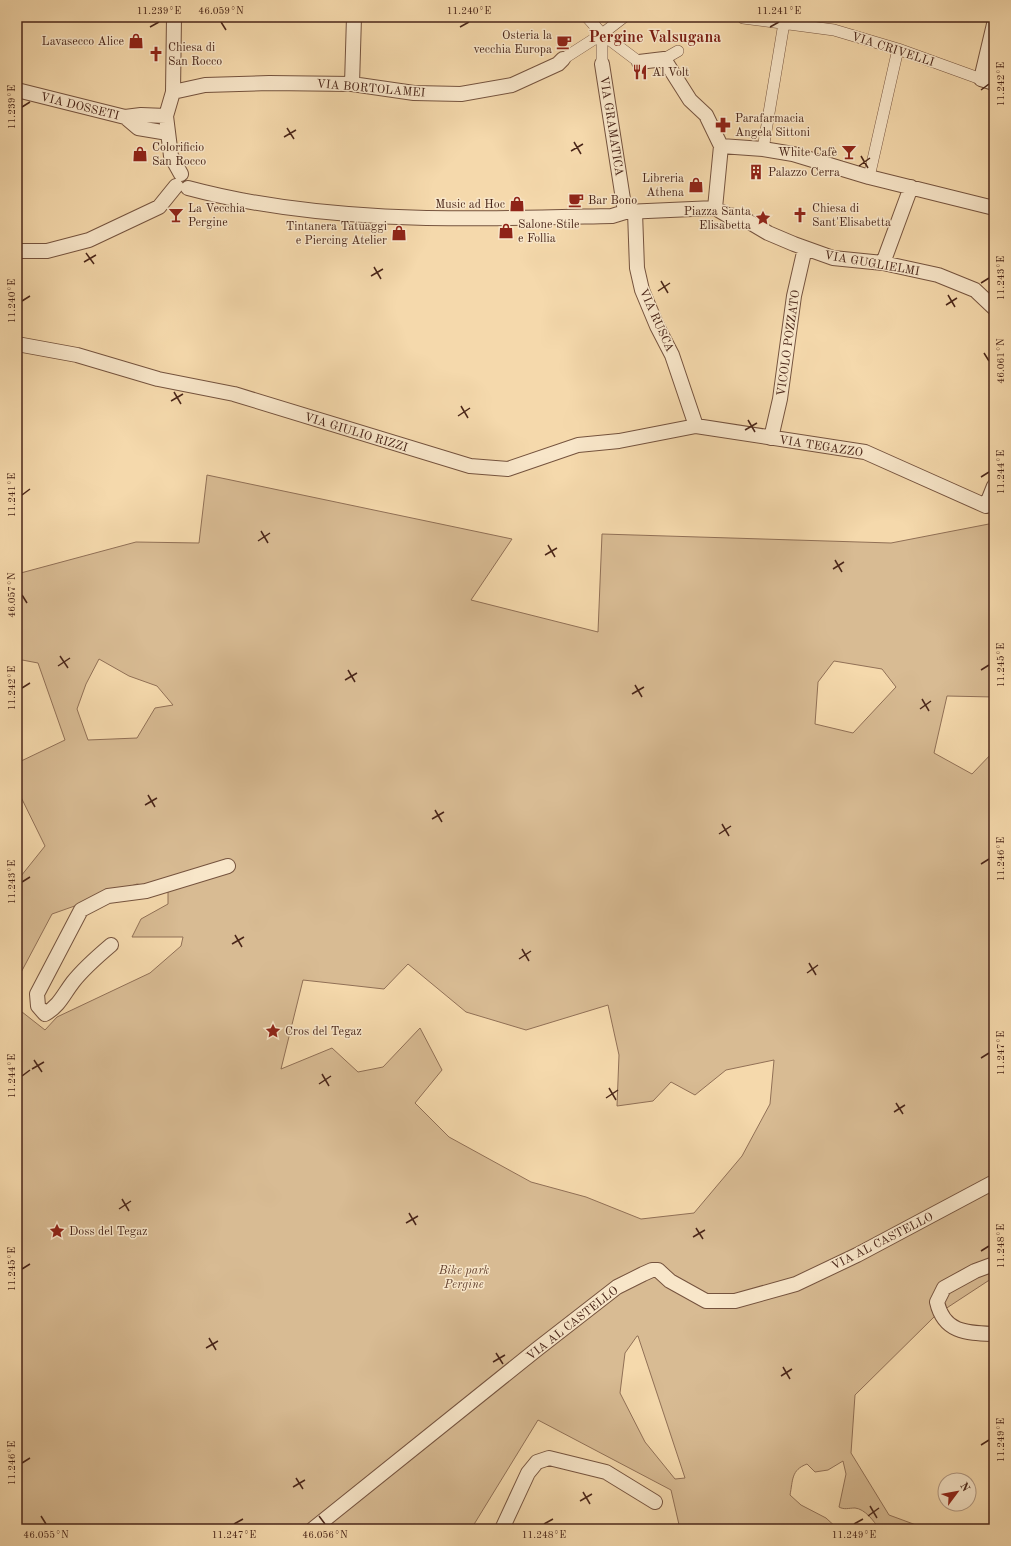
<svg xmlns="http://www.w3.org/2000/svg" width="1011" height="1546" viewBox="0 0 1011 1546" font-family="'Old Standard TT',serif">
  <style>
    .green { fill: #d8bb93; stroke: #917056; fill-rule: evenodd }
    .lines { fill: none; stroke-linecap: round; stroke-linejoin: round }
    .pedestrian-casing { stroke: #75533e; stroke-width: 12 }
    .minor-casing { stroke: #75533e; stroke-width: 16 }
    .pedestrian { stroke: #f8e6c9; stroke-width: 11 }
    .minor { stroke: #f8e6c9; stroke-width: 14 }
    .ticks { fill: none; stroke: #4a2619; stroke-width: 1.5 }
    .labels { text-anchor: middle; stroke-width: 3; stroke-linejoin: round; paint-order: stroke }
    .poi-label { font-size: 12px; fill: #4a2619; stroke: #f8e6c9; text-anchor: start }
    .street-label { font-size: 12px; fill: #4a2619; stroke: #f8e6c9 }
    .park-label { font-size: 12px; font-style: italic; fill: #664431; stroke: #f8e6c9 }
    .district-label { font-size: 16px; font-weight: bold; fill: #7a1f14; stroke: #f8e6c9 }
    .neatline { fill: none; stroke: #4a2619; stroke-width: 1.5 }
    .ticks-label { font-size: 10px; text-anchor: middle; fill: #4a2619 }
  </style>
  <rect width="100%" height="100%" fill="#f5d9ac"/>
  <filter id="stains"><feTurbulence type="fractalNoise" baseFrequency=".005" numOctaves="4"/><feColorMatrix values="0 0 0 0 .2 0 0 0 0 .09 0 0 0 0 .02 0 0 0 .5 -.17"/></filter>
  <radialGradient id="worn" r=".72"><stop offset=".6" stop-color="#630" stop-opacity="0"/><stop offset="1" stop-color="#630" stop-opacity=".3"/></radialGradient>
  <path class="green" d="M207 475 512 539 471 600 598 632 602 534 891 543 994 523V697L947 696 934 753 972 774 994 751V1277L936 1315 855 1395 851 1453 889 1515 927 1529H879C874 1521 865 1509 855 1508 849 1508 844 1510 839 1507L846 1474 843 1461 828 1470 815 1472 807 1464C791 1470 793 1480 790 1495L801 1505 826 1518 838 1529H680L671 1490 538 1420 473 1526 476 1529H17V1008L45 1030 57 1017 150 973 181 946 183 937H132L141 919 168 904V890L137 884 52 914 17 980V881L45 846 17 789V763L65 740 38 663 17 659V574L136 542 199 543ZM99 659 129 676 157 686 173 705 155 708 137 738 88 740 77 709 86 684ZM834 661 882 669 896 687 853 733 815 724 818 682ZM408 964 466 1012 526 1030 608 1005 619 1055 617 1106 653 1101 671 1082 695 1095 726 1070 774 1060 770 1104 742 1156 694 1213 641 1219 586 1197 531 1182 449 1137 415 1103 442 1070 420 1028 383 1067 358 1072 332 1048 281 1069 303 980 384 989ZM637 1336H638L685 1478 675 1479 645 1442 620 1393 625 1353Z"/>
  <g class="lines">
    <g class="pedestrian-casing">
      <path id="pedestrian" d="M587 17 602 34V64
        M743 18 834 30 898 49 981 79
        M602 34 639 62
        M563 59 602 34 624 17
        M664 59 678 51
        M763 149 784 23
        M869 177 898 49"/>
    </g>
    <g class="minor-casing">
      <path id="minor" d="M174 17 173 92 166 116 171 156 181 174
        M994 24 981 79 994 83
        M639 62 664 59 690 100 706 115 721 146 715 208
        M602 64 625 212
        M352 84 354 17
        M17 90 125 117 141 115 166 116
        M173 92 205 85 269 83 352 84 414 93 461 94 512 85 558 64 563 59
        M125 117 138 128 168 133
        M721 146 763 149 793 154 869 177 994 208
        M188 188C326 225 470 219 612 216L625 212 715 208
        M715 208 727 215 741 217 768 233 794 244 833 258 883 263 938 275 975 290 994 308
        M635 212 637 268 642 290 657 326 672 355 696 426
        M17 251H47L89 240 159 207 176 186
        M883 263 911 187
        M17 344 77 355 158 379 234 394 470 466 508 469 578 445 619 441 696 426 865 452 986 506 994 486
        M771 438 780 399 794 296 805 248
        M111 945C98 956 84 968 73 982 63 995 60 1005 45 1014L38 1006 37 994 81 910 108 896 146 891 228 866
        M994 1264 975 1271 944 1288 937 1302C944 1333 967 1333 994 1334
        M313 1529 536 1350 617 1287 643 1274 652 1270H658L670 1281 706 1301H735L796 1284 857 1255 994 1182
        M502 1529 528 1473 537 1462 549 1458 606 1472 655 1502"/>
    </g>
    <use href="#pedestrian" class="pedestrian"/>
    <use href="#minor" class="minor"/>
  </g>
  <path class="ticks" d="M221 22 226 30M150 27 159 22M460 27 469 22M770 27 779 22M981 90 989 84M22 107 30 102M287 128 294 139M284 137 296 130M574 142 581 154M571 151 583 144M861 156 868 168M859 166 870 158M86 253 94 264M84 262 96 255M374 267 381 279M371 276 383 269M661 281 668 293M981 283 989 278M658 291 670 283M948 295 955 307M22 301 30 296M946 305 957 298M984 353 989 361M174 392 181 404M171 401 183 394M461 406 468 418M458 416 470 408M748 420 755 432M745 430 757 423M981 477 989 472M22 495 30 489M261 531 268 543M258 541 270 533M548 545 555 557M545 555 557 548M835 560 842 572M833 569 844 562M22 595 27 603M60 656 68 668M58 666 70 658M348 670 355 682M981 670 989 665M345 680 357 673M635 685 642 697M22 688 30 683M632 694 644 687M922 699 929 711M920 709 931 701M148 795 155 807M145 805 157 798M435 810 442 822M432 819 444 812M722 824 729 836M719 834 731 826M981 864 989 859M22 882 30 877M235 935 242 947M232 944 244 937M522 949 529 961M519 959 531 951M809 963 816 975M807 973 818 965M981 1058 989 1053M34 1060 42 1072M32 1069 44 1062M322 1074 329 1086M22 1076 30 1070M319 1084 331 1076M609 1088 616 1100M606 1098 618 1090M896 1103 903 1114M894 1112 905 1105M122 1199 129 1211M119 1209 131 1201M409 1213 416 1225M406 1223 418 1216M696 1228 703 1239M693 1237 705 1230M981 1251 989 1246M22 1269 30 1264M209 1338 216 1350M206 1348 218 1341M496 1353 503 1364M493 1362 505 1355M783 1367 790 1379M781 1376 792 1369M981 1445 989 1440M22 1463 30 1458M296 1478 303 1489M293 1487 305 1480M583 1492 590 1504M580 1501 592 1494M870 1506 877 1518M41 1516 46 1524M319 1516 325 1524M868 1516 879 1508M234 1524 243 1519M544 1524 553 1519M854 1524 863 1519"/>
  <defs>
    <g id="shop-bare" transform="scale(1.2)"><path d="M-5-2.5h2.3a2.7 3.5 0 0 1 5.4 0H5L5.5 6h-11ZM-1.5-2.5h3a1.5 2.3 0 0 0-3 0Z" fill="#8f2418" stroke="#f8e6c9" stroke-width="2.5" paint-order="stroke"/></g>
    <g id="cafe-bare" transform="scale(1.2)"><path d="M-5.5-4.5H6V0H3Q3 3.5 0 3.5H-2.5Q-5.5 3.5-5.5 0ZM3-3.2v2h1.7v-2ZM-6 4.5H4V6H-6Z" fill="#8f2418" stroke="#f8e6c9" stroke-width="2.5" paint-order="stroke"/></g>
    <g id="church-bare" transform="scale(1.2)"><path d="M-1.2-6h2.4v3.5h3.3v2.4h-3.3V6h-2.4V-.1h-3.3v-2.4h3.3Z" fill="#8f2418" stroke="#f8e6c9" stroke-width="2.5" paint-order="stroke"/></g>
    <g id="restaurant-bare" transform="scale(1.2)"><path d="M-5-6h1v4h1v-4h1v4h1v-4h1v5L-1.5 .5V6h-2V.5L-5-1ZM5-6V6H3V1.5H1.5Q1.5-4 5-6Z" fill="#8f2418" stroke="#f8e6c9" stroke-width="2.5" paint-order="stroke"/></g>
    <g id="pharmacy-bare" transform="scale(1.2)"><path d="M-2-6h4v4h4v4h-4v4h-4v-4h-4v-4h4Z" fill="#8f2418" stroke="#f8e6c9" stroke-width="2.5" paint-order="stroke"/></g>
    <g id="bar-bare" transform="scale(1.2)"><path d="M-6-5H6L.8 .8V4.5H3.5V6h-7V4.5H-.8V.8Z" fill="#8f2418" stroke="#f8e6c9" stroke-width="2.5" paint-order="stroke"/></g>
    <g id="building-bare" transform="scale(1.2)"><path d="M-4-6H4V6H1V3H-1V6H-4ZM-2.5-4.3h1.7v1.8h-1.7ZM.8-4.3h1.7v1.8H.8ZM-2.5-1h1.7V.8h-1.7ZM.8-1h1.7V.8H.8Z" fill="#8f2418" stroke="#f8e6c9" stroke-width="2.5" paint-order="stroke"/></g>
    <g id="sight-bare" transform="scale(1.2)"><path d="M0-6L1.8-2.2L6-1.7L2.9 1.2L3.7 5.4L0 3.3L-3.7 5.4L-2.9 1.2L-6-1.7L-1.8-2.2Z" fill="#8f2418" stroke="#f8e6c9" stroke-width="2.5" paint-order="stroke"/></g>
  </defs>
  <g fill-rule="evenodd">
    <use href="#shop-bare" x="136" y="41"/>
    <use href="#cafe-bare" x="564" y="42"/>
    <use href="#church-bare" x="156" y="54"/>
    <use href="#restaurant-bare" x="640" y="72"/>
    <use href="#pharmacy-bare" x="723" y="125"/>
    <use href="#bar-bare" x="849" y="152"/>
    <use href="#shop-bare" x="140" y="154"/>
    <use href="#building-bare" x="756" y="172"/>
    <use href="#shop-bare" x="696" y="185"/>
    <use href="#cafe-bare" x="576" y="200"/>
    <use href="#shop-bare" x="517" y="204"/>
    <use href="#bar-bare" x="176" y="215"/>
    <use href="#church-bare" x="800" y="215"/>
    <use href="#sight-bare" x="763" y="218"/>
    <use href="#shop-bare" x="506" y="231"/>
    <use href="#shop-bare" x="399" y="233"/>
    <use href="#sight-bare" x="273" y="1031"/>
    <use href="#sight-bare" x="57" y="1231"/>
  </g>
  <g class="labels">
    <g class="poi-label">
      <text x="552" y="39" text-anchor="end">Osteria la<tspan x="552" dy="14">vecchia Europa</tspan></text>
      <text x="124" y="45" text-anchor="end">Lavasecco Alice</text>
      <text x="168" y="51">Chiesa di<tspan x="168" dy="14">San Rocco</tspan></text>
      <text x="652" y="76">Al Volt</text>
      <text x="735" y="122">Parafarmacia<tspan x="735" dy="14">Angela Sittoni</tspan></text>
      <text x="152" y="151">Colorificio<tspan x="152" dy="14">San Rocco</tspan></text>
      <text x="837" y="156" text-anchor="end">White Cafè</text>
      <text x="768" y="176">Palazzo Cerra</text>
      <text x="684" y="182" text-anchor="end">Libreria<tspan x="684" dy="14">Athena</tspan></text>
      <text x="588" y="204">Bar Bono</text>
      <text x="505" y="208" text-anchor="end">Music ad Hoc</text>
      <text x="188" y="212">La Vecchia<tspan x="188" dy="14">Pergine</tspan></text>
      <text x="812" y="212">Chiesa di<tspan x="812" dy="14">Sant'Elisabetta</tspan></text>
      <text x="751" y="215" text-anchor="end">Piazza Santa<tspan x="751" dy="14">Elisabetta</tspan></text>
      <text x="518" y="228">Salone Stile<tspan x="518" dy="14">e Follia</tspan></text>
      <text x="387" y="230" text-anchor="end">Tintanera Tatuaggi<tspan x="387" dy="14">e Piercing Atelier</tspan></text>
      <text x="285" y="1035">Cros del Tegaz</text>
      <text x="69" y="1235">Doss del Tegaz</text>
    </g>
    <g class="street-label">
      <text transform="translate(893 49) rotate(18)" y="4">VIA CRIVELLI</text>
      <text transform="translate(371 88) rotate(5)" y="4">VIA BORTOLAMEI</text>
      <text transform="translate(80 106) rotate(14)" y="4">VIA DOSSETI</text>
      <text transform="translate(612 126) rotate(81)" y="4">VIA GRAMATICA</text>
      <text transform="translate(872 263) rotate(10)" y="4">VIA GUGLIELMI</text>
      <text transform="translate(657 320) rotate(66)" y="4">VIA RUSCA</text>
      <text transform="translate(788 343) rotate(-82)" y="4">VICOLO POZZATO</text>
      <text transform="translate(356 432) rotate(17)" y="4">VIA GIULIO RIZZI</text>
      <text transform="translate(821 446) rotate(9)" y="4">VIA TEGAZZO</text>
      <text transform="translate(882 1241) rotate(-27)" y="4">VIA AL CASTELLO</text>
      <text transform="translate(572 1323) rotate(-38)" y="4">VIA AL CASTELLO</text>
    </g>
    <g class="park-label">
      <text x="464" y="1274">Bike park<tspan x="464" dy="14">Pergine</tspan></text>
    </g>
    <g class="district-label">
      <text x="655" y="42">Pergine Valsugana</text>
    </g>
  </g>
  <rect width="1011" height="1546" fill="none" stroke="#f5d9ac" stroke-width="44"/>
  <g transform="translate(957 1492) rotate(58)"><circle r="19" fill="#f8e6c9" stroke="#b29983"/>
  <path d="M0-3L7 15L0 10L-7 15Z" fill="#8f2418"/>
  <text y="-6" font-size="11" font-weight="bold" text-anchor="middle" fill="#4a2619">N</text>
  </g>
  <rect x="22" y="22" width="967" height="1502" class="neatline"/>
  <g class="ticks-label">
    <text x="159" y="14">11.239°E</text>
    <text x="221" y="14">46.059°N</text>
    <text x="469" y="14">11.240°E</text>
    <text x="779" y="14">11.241°E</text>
    <text transform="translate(1000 84) rotate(-90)" y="4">11.242°E</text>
    <text transform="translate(11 107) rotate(-90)" y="4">11.239°E</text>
    <text transform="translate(1000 278) rotate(-90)" y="4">11.243°E</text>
    <text transform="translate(11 301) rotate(-90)" y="4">11.240°E</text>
    <text transform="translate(1000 361) rotate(-90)" y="4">46.061°N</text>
    <text transform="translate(1000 472) rotate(-90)" y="4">11.244°E</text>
    <text transform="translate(11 495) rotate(-90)" y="4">11.241°E</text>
    <text transform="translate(11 595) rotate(-90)" y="4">46.057°N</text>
    <text transform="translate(1000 665) rotate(-90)" y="4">11.245°E</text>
    <text transform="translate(11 688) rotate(-90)" y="4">11.242°E</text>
    <text transform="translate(1000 859) rotate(-90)" y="4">11.246°E</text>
    <text transform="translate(11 882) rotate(-90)" y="4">11.243°E</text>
    <text transform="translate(1000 1053) rotate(-90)" y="4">11.247°E</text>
    <text transform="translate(11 1076) rotate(-90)" y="4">11.244°E</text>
    <text transform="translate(1000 1246) rotate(-90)" y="4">11.248°E</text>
    <text transform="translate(11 1269) rotate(-90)" y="4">11.245°E</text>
    <text transform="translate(1000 1440) rotate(-90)" y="4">11.249°E</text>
    <text transform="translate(11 1463) rotate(-90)" y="4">11.246°E</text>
    <text x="46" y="1538">46.055°N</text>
    <text x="234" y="1538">11.247°E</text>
    <text x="325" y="1538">46.056°N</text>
    <text x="544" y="1538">11.248°E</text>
    <text x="854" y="1538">11.249°E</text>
  </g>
  <rect width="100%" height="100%" filter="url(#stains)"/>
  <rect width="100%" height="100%" fill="url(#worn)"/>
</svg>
